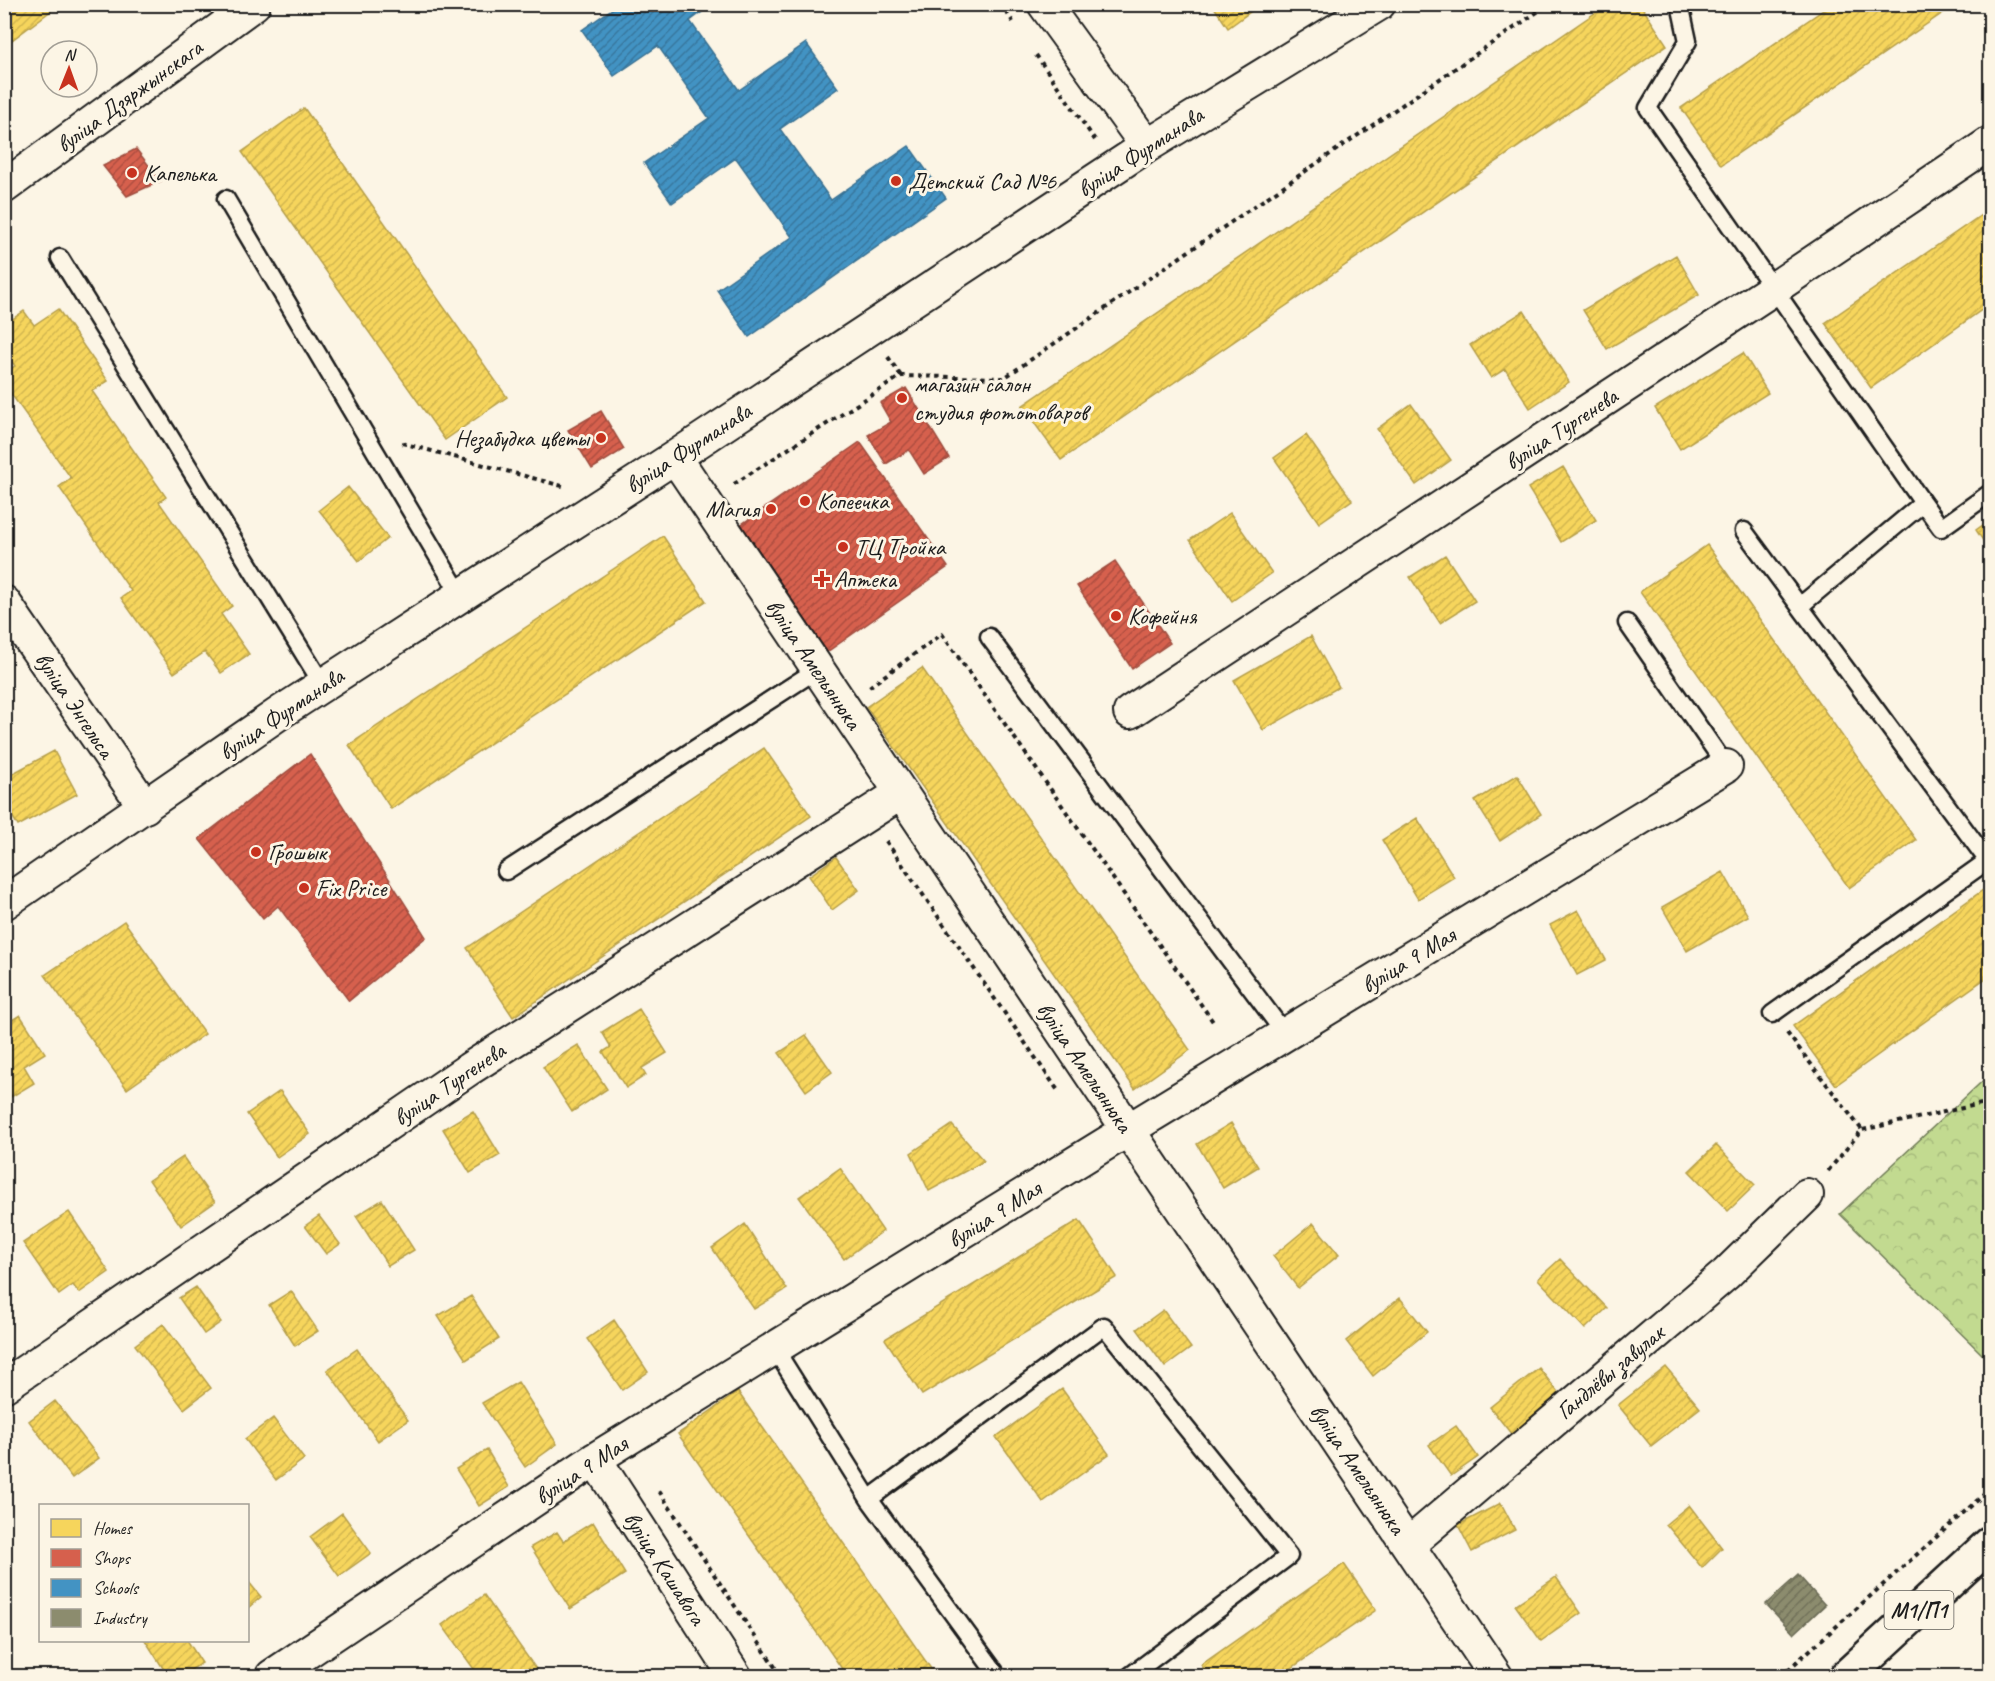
<svg xmlns="http://www.w3.org/2000/svg" width="1995" height="1681" viewBox="0 0 1995 1681" font-family="Caveat,sans-serif">
  <style>
    .forest { fill: url(#forest-crowns); stroke: #6f7b56; stroke-width: 1.5 }
    .homes { fill: url(#homes-hatch); stroke: #b59e49; stroke-width: 1.5 }
    .shops { fill: url(#shops-hatch); stroke: #9e4c3e; stroke-width: 1.5 }
    .schools { fill: url(#schools-hatch); stroke: #376f91; stroke-width: 1.5 }
    .industry { fill: url(#industry-hatch); stroke: #6a6a55; stroke-width: 1.5 }
    .lines { fill: none; stroke-linecap: round; stroke-linejoin: round }
    .service-casing { stroke: #1c1c1c; stroke-width: 21 }
    .minor-casing { stroke: #1c1c1c; stroke-width: 36 }
    .primary-casing { stroke: #1c1c1c; stroke-width: 38 }
    .path { stroke: #1c1c1c; stroke-width: 4; stroke-dasharray: 4.5 4.5; stroke-linecap: butt }
    .service { stroke: #fcf5e5; stroke-width: 16 }
    .minor { stroke: #fcf5e5; stroke-width: 32 }
    .primary { stroke: #fcf5e5; stroke-width: 33 }
    .poi-dot { fill: #c8321e; stroke: #fcf5e5; stroke-width: 2 }
    .labels { text-anchor: middle; stroke-width: 6; stroke-linejoin: round; paint-order: stroke }
    .shield { fill: #fcf5e5; stroke: #5f5d58; stroke-width: 1.5 }
    .shield-label { font-size: 22px; font-weight: bold; fill: #1c1c1c }
    .street-label { font-size: 24px; fill: #1c1c1c; stroke: #fcf5e5 }
    .poi-label { font-size: 24px; fill: #1c1c1c; stroke: #fcf5e5; text-anchor: start }
  </style>
  <defs>
    <pattern id="forest-crowns" width="20" height="18" patternUnits="userSpaceOnUse" patternTransform="scale(1.5)"><rect width="20" height="18" fill="#c2da90"/><path d="M2 6a3 3 0 1 1 6 0M12 15a3 3 0 1 1 6 0" fill="none" stroke="#a6ba7c"/></pattern>
    <pattern id="homes-hatch" width="6" height="6" patternUnits="userSpaceOnUse" patternTransform="scale(1.5)"><rect width="6" height="6" fill="#f6d55c"/><path d="M-1 1l2-2M0 6l6-6M5 7l2-2" fill="none" stroke="#d2b64f"/></pattern>
    <pattern id="shops-hatch" width="6" height="6" patternUnits="userSpaceOnUse" patternTransform="scale(1.5)"><rect width="6" height="6" fill="#d6604d"/><path d="M-1 1l2-2M0 6l6-6M5 7l2-2" fill="none" stroke="#ad4e3f"/></pattern>
    <pattern id="schools-hatch" width="6" height="6" patternUnits="userSpaceOnUse" patternTransform="scale(1.5)"><rect width="6" height="6" fill="#4393c3"/><path d="M-1 1l2-2M0 6l6-6M5 7l2-2" fill="none" stroke="#37779e"/></pattern>
    <pattern id="industry-hatch" width="6" height="6" patternUnits="userSpaceOnUse" patternTransform="scale(1.5)"><rect width="6" height="6" fill="#8c8c6e"/><path d="M-1 1l2-2M0 6l6-6M5 7l2-2" fill="none" stroke="#72725a"/></pattern>
  </defs>
  <rect width="100%" height="100%" fill="#fcf5e5"/>
  <filter id="ink" filterUnits="userSpaceOnUse"><feTurbulence type="fractalNoise" baseFrequency=".0167" numOctaves="2"/><feDisplacementMap in="SourceGraphic" scale="12" xChannelSelector="R" yChannelSelector="G"/><feConvolveMatrix kernelMatrix="1 2 1 2 8 2 1 2 1" color-interpolation-filters="sRGB"/></filter>
  <g filter="url(#ink)">
    <path class="forest" d="M1990 1074V1362L1840 1214Z"/>
    <path class="homes" d="M4 4H60L4 46Z
      M1212 4H1251L1254 9 1228 28Z
      M1608 4H1640L1667 45 1061 460 1022 406Z
      M1832 4H1956L1721 165 1681 108Z
      M304 108 507 397 445 440 242 152Z
      M1990 209V304L1871 388 1825 323Z
      M1676 255 1699 295 1607 349 1583 310Z
      M58 309 108 381 92 391 166 497 159 502 232 606 221 614 249 654 221 673 205 652 174 673 121 598 131 591 59 487 71 478 4 384V373L15 366 4 351V325L24 311 34 325Z
      M1524 311 1569 382 1530 408 1505 369 1491 378 1470 345Z
      M1743 353 1768 393 1680 449 1655 408Z
      M1411 404 1451 460 1416 485 1377 429Z
      M1306 435 1352 500 1319 523 1274 458Z
      M1563 467 1596 520 1561 542 1528 488Z
      M348 487 388 538 359 561 319 510Z
      M1230 513 1272 573 1232 601 1190 540Z
      M1990 520V551L1976 530Z
      M663 536 706 601 391 809 349 745Z
      M1707 545 1916 840 1849 888 1640 592Z
      M1445 555 1475 601 1440 623 1410 577Z
      M1311 636 1339 687 1263 730 1234 680Z
      M922 668 1190 1050 1135 1089 866 707Z
      M764 748 811 816 513 1017 467 948Z
      M54 751 77 794 18 826 4 802V778Z
      M1517 775 1541 814 1500 841 1475 801Z
      M1417 818 1454 877 1418 899 1382 840Z
      M836 857 859 890 832 910 809 876Z
      M1723 872 1748 916 1687 951 1662 907Z
      M1990 885V975L1836 1085 1793 1026Z
      M1578 910 1606 960 1577 975 1550 925Z
      M124 921 205 1034 127 1089 45 975Z
      M639 1009 667 1053 642 1068 646 1075 626 1088 603 1052 611 1047 602 1032Z
      M20 1015 45 1053 24 1066 34 1083 11 1097 7 1091 4 1092V1025Z
      M806 1035 832 1072 806 1091 779 1053Z
      M578 1045 607 1089 572 1112 543 1067Z
      M280 1091 310 1134 277 1157 247 1114Z
      M473 1111 500 1155 470 1173 443 1129Z
      M1231 1123 1258 1167 1223 1188 1197 1144Z
      M952 1125 984 1161 929 1191 911 1153Z
      M1716 1145 1755 1185 1728 1211 1689 1171Z
      M183 1157 215 1202 181 1226 149 1180Z
      M840 1168 883 1231 844 1259 799 1197Z
      M382 1200 414 1250 388 1266 356 1216Z
      M69 1212 109 1272 79 1293 73 1285 59 1295 23 1243Z
      M319 1216 340 1244 326 1254 305 1226Z
      M1079 1220 1117 1277 922 1395 885 1339Z
      M1313 1223 1339 1255 1298 1288 1273 1256Z
      M745 1224 787 1289 754 1309 712 1248Z
      M1560 1259 1607 1308 1585 1329 1538 1279Z
      M196 1287 221 1322 204 1334 179 1298Z
      M291 1291 318 1331 295 1346 269 1305Z
      M471 1296 499 1339 466 1360 438 1316Z
      M1400 1298 1427 1332 1373 1376 1346 1341Z
      M1163 1310 1191 1348 1165 1367 1137 1329Z
      M614 1320 648 1372 622 1390 587 1339Z
      M163 1324 211 1388 184 1409 135 1345Z
      M357 1349 408 1420 378 1441 327 1370Z
      M1666 1367 1700 1408 1651 1446 1618 1405Z
      M1539 1368 1561 1396 1512 1435 1490 1407Z
      M518 1382 557 1444 525 1467 482 1403Z
      M1062 1389 1109 1454 1043 1502 996 1437Z
      M738 1392 936 1676H847L678 1434Z
      M55 1401 99 1458 72 1478 29 1421Z
      M273 1418 304 1459 276 1480 245 1439Z
      M1456 1426 1478 1457 1451 1476 1429 1445Z
      M487 1450 509 1487 479 1506 456 1469Z
      M1501 1503 1515 1530 1472 1552 1458 1525Z
      M1689 1505 1722 1548 1702 1568 1666 1524Z
      M342 1513 371 1553 339 1576 310 1537Z
      M593 1522 625 1574 570 1609 531 1547 557 1532 563 1541Z
      M1344 1564 1376 1610 1280 1676H1209L1201 1665Z
      M1556 1577 1581 1613 1541 1641 1515 1605Z
      M248 1581 261 1597 248 1608Z
      M484 1595 536 1669 525 1676H479L442 1625Z
      M145 1640H187L202 1663 181 1676H168Z"/>
    <path class="shops" d="M136 149 161 181 127 196 103 166Z
      M906 388 949 458 924 474 909 450 886 464 868 435 891 422 880 403Z
      M601 411 624 449 592 469 568 430Z
      M860 442 948 567 827 652 739 526Z
      M1115 561 1170 643 1132 669 1077 586Z
      M310 754 426 937 349 1001 278 906 263 919 199 839Z"/>
    <path class="schools" d="M619 4H713L690 21 739 90 806 43 838 88 780 129 831 200 909 146 946 198 749 337 717 290 792 237 736 158 672 203 644 163 709 118 658 46 614 76 582 30Z"/>
    <path class="industry" d="M1798 1575 1825 1605 1794 1634 1766 1604Z"/>
    <g class="lines">
      <g class="service-casing">
        <path id="service" d="M1680 4 1688 41 1648 108 1923 503 1800 606
          M226 199 461 596
          M60 258 323 685
          M1923 503 1941 528 1990 493
          M1744 531 1988 861
          M1627 623 1726 766
          M989 637 1285 1034
          M506 871 818 669
          M1772 1014 1990 859
          M775 1349 869 1499
          M998 1676 869 1499 1104 1326 1289 1556 1130 1676"/>
      </g>
      <g class="minor-casing">
        <path id="minor" d="M1044 4 1147 146
          M4 187 254 4
          M675 457 1496 1676
          M4 602 145 807
          M1130 712 1773 289 1990 143
          M4 903 281 712 675 457 1147 146 1379 4
          M4 1386 469 1069 901 793
          M595 1459 735 1676
          M1409 1544 1726 1274 1807 1195
          M272 1676 595 1459 1128 1130 1726 766"/>
      </g>
      <g class="primary-casing">
        <path id="primary" d="M1847 1676 1990 1544"/>
      </g>
      <path class="path" d="M1001 4 1013 22
        M1036 55 1095 140
        M888 357 901 376
        M402 443 566 487
        M734 484 901 376 1004 378 1549 4
        M869 687 942 634 1214 1023
        M886 841 1059 1092
        M1787 1033 1862 1130
        M1828 1171 1862 1130 1990 1102
        M659 1491 781 1676
        M1781 1676 1990 1489"/>
      <use href="#service" class="service"/>
      <use href="#minor" class="minor"/>
      <use href="#primary" class="primary"/>
    </g>
  </g>
  <g class="poi-dot">
    <circle cx="132" cy="173" r="6"/>
    <circle cx="896" cy="181" r="6"/>
    <circle cx="902" cy="398" r="6"/>
    <circle cx="601" cy="438" r="6"/>
    <circle cx="805" cy="501" r="6"/>
    <circle cx="771" cy="509" r="6"/>
    <circle cx="843" cy="547" r="6"/>
    <path d="M819 570h6v6h6v6h-6v6h-6v-6h-6v-6h6z"/>
    <circle cx="1116" cy="616" r="6"/>
    <circle cx="256" cy="852" r="6"/>
    <circle cx="304" cy="888" r="6"/>
  </g>
  <g class="labels">
    <rect class="shield" x="1884.5" y="1591" width="69" height="38" rx="4.5"/>
    <g class="shield-label">
      <text x="1919" y="1618">М1/П1</text>
    </g>
    <g class="street-label">
      <text transform="translate(129 96) rotate(-36)" y="8">вуліца Дзяржынскага</text>
      <text transform="translate(1140 152) rotate(-33)" y="8">вуліца Фурманава</text>
      <text transform="translate(1561 429) rotate(-33)" y="8">вуліца Тургенева</text>
      <text transform="translate(688 448) rotate(-33)" y="8">вуліца Фурманава</text>
      <text transform="translate(814 664) rotate(56)" y="8">вуліца Амельянюка</text>
      <text transform="translate(75 705) rotate(56)" y="8">вуліца Энгельса</text>
      <text transform="translate(281 714) rotate(-34)" y="8">вуліца Фурманава</text>
      <text transform="translate(1408 960) rotate(-31)" y="8">вуліца 9 Мая</text>
      <text transform="translate(1085 1067) rotate(56)" y="8">вуліца Амельянюка</text>
      <text transform="translate(449 1084) rotate(-34)" y="8">вуліца Тургенева</text>
      <text transform="translate(994 1214) rotate(-32)" y="8">вуліца 9 Мая</text>
      <text transform="translate(1610 1372) rotate(-40)" y="8">Гандлёвы завулак</text>
      <text transform="translate(1358 1469) rotate(56)" y="8">вуліца Амельянюка</text>
      <text transform="translate(581 1470) rotate(-33)" y="8">вуліца 9 Мая</text>
      <text transform="translate(665 1568) rotate(57)" y="8">вуліца Кашавога</text>
    </g>
    <g class="poi-label">
      <text x="144" y="181">Капелька</text>
      <text x="908" y="189">Детский Сад №6</text>
      <text x="914" y="392">магазин салон<tspan x="914" dy="28">студия фототоваров</tspan></text>
      <text x="589" y="446" text-anchor="end">Незабудка цветы</text>
      <text x="817" y="509">Копеечка</text>
      <text x="759" y="517" text-anchor="end">Магия</text>
      <text x="855" y="555">ТЦ Тройка</text>
      <text x="834" y="587">Аптека</text>
      <text x="1128" y="624">Кофейня</text>
      <text x="268" y="860">Грошык</text>
      <text x="316" y="896">Fix Price</text>
    </g>
  </g>
  <rect width="1995" height="1681" fill="none" stroke="#fcf5e5" stroke-width="24"/>
  <rect x="12" y="12" width="1971" height="1657" fill="none" stroke="#1c1c1c" stroke-width="2" filter="url(#ink)"/>
  <rect x="39" y="1504" width="210" height="138" fill="#fcf5e5" stroke="#a29e95" stroke-width="1.5"/>
  <rect x="51" y="1519" width="30" height="18" fill="#f6d55c" stroke="#a29e95" stroke-width="1.5"/>
  <text x="93" y="1534" font-size="18" fill="#1c1c1c">Homes</text>
  <rect x="51" y="1549" width="30" height="18" fill="#d6604d" stroke="#a29e95" stroke-width="1.5"/>
  <text x="93" y="1564" font-size="18" fill="#1c1c1c">Shops</text>
  <rect x="51" y="1579" width="30" height="18" fill="#4393c3" stroke="#a29e95" stroke-width="1.5"/>
  <text x="93" y="1594" font-size="18" fill="#1c1c1c">Schools</text>
  <rect x="51" y="1609" width="30" height="18" fill="#8c8c6e" stroke="#a29e95" stroke-width="1.5"/>
  <text x="93" y="1624" font-size="18" fill="#1c1c1c">Industry</text>
  <g transform="translate(69 69) rotate(1)"><circle r="28" fill="#fcf5e5" stroke="#a29e95" stroke-width="1.5"/>
  <path d="M0-4.5L10 22L0 15L-10 22Z" fill="#c8321e"/>
  <text y="-9" font-size="16" font-weight="bold" text-anchor="middle" fill="#1c1c1c">N</text>
  </g>
</svg>
